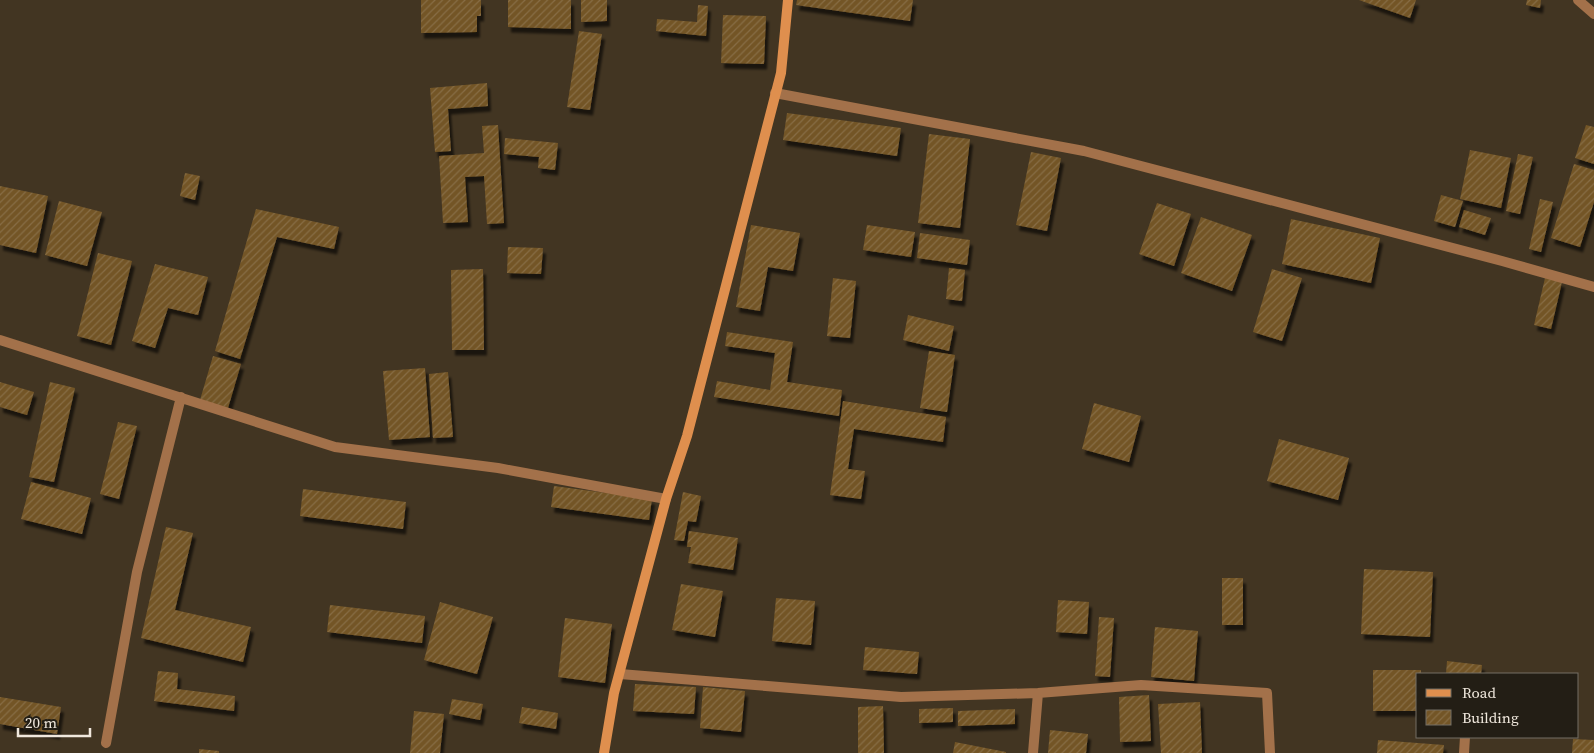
<svg xmlns="http://www.w3.org/2000/svg" width="1594" height="753" viewBox="0 0 1594 753" font-family="'Source Serif 4',serif">
  <style>
    .building { fill: url(#building-hatch); filter: url(#shadow) }
    .lines { fill: none; stroke-linecap: round; stroke-linejoin: round }
    .street { stroke: #a3714a; stroke-width: 10 }
    .secondary { stroke: #df8f4e; stroke-width: 10 }
  </style>
  <defs>
    <pattern id="building-hatch" width="6" height="6" patternUnits="userSpaceOnUse" patternTransform="scale(1.25)"><rect width="6" height="6" fill="#735526"/><path d="M-1 1l2-2M0 6l6-6M5 7l2-2" fill="none" stroke="#876d45"/></pattern>
    <filter id="shadow"><feDropShadow dx="3" dy="5.5" stdDeviation="1" flood-color="#0009"/></filter>
  </defs>
  <rect width="100%" height="100%" fill="#423522"/>
  <path class="building" d="M421 0H481V16H477V32L421 33Z
    M508 0H571V29L508 27Z
    M581 0H607V21L581 22Z
    M797 0H913L910 21 796 5Z
    M1359 0H1416L1410 18Z
    M1527 0H1541L1540 8 1526 5Z
    M698 5 708 6 706 36 656 31 657 19 697 22Z
    M723 15 766 16 764 64 721 63Z
    M579 31 602 34 590 110 567 107Z
    M487 83 488 106 448 109 451 151 435 152 430 88Z
    M787 113 901 128 897 156 783 140Z
    M498 125 504 223 487 224 484 176 465 177 468 222 443 223 439 156 484 153 482 126Z
    M1586 125 1594 127V164L1575 158Z
    M929 134 970 139 960 228 918 223Z
    M505 138 558 143 555 170 538 168 539 157 504 154Z
    M1470 150 1511 158 1501 208 1460 199Z
    M1031 152 1061 158 1047 231 1016 225Z
    M1518 154 1533 157 1520 214 1506 211Z
    M1574 164 1594 170V202L1580 247 1551 238Z
    M185 173 200 176 195 200 180 196Z
    M0 186 48 196 36 253 0 245Z
    M1441 195 1463 201 1455 227 1434 221Z
    M1540 199 1553 202 1541 252 1529 249Z
    M59 201 102 212 87 266 45 255Z
    M1157 203 1191 214 1174 266 1139 254Z
    M256 209 339 227 334 249 277 237 240 359 215 351Z
    M1464 210 1491 218 1485 235 1459 227Z
    M1201 217 1252 235 1232 291 1181 273Z
    M1291 219 1380 238 1371 283 1282 264Z
    M751 225 800 233 793 271 768 267 760 311 736 307Z
    M867 225 915 232 911 257 863 250Z
    M920 233 970 240 967 265 917 258Z
    M508 247 543 248 541 274 507 273Z
    M98 253 132 261 111 345 77 336Z
    M155 264 208 277 198 315 168 308 155 348 132 341Z
    M949 268 965 270 962 301 946 299Z
    M483 269 484 350H452L451 270Z
    M1272 269 1302 278 1282 341 1253 332Z
    M833 278 856 281 850 338 827 336Z
    M1545 278 1562 282 1551 329 1534 325Z
    M908 315 954 326 949 351 903 340Z
    M727 332 793 342 787 382 842 390 839 416 714 397 717 381 770 390 775 353 725 346Z
    M929 351 955 355 947 412 920 408Z
    M213 356 241 364 228 408 200 400Z
    M425 368 430 437 389 440 383 371Z
    M448 372 453 437 433 438 429 374Z
    M0 382 34 392 27 415 0 407Z
    M50 382 75 388 54 482 29 477Z
    M843 401 946 417 943 442 854 429 848 469 865 471 861 499 830 495Z
    M1094 403 1141 416 1129 462 1082 449Z
    M118 422 137 426 119 499 100 494Z
    M1279 439 1349 458 1338 500 1267 481Z
    M31 482 91 498 82 534 21 519Z
    M554 486 652 499 649 520 551 507Z
    M303 489 406 502 403 529 300 516Z
    M683 492 701 496 696 522 688 521 684 541 674 540Z
    M166 527 193 533 175 610 251 627 243 662 141 638Z
    M689 531 738 538 733 570 688 563 691 547H687Z
    M1364 569 1433 572 1430 637 1361 634Z
    M1222 578H1243V625H1222Z
    M681 584 723 591 715 637 672 630Z
    M776 598 815 601 811 645 772 641Z
    M1058 600 1089 602 1087 634 1056 632Z
    M440 602 493 617 477 674 424 660Z
    M330 605 425 616 422 643 327 632Z
    M1099 617 1114 618 1110 677 1095 676Z
    M565 618 612 624 605 683 558 677Z
    M1155 627 1198 631 1194 681 1151 677Z
    M865 647 919 652 917 674 863 670Z
    M1447 661 1482 665 1481 674H1446Z
    M1373 670H1421V674H1418V711H1373Z
    M158 671 178 673 177 689 235 696 234 711 154 701Z
    M635 684 696 687 694 714 633 711Z
    M703 687 745 691 741 732 700 728Z
    M1149 695 1151 741 1120 742 1119 697Z
    M0 697 61 707 57 734 0 724Z
    M452 699 483 704 480 720 449 714Z
    M1200 702 1202 753H1161L1158 704Z
    M883 706 884 753H858V707Z
    M522 707 558 713 556 729 519 723Z
    M953 708V722L919 723V709Z
    M1015 709V724L958 726V711Z
    M414 711 444 714 440 753H410Z
    M1050 730 1088 734 1086 753H1048Z
    M1573 739 1594 740V753H1572Z
    M1378 740 1444 745 1443 753H1377Z
    M955 742 1006 752V753H953Z
    M199 749 219 751V753H199Z"/>
  <g class="lines">
    <path class="street" d="M1578 0 1594 14
      M775 93 1084 151 1502 261 1594 287
      M0 340 335 447 498 468 666 499
      M620 674 901 697 1038 693 1141 685 1267 693 1270 753
      M106 743 137 572 181 397
      M1033 753 1038 693
      M1464 753 1465 737"/>
    <path class="secondary" d="M604 753 614 693 666 499 687 436 781 73 788 0"/>
  </g>
  <rect x="1416" y="673" width="162" height="65" fill="#231e15" stroke="#756f65"/>
  <rect x="1426" y="689" width="25" height="8" fill="#df8f4e" stroke="#756f65"/>
  <text x="1462" y="698" font-size="15" fill="#f0e8dd">Road</text>
  <rect x="1426" y="710" width="25" height="15" fill="url(#building-hatch)" stroke="#756f65"/>
  <text x="1462" y="723" font-size="15" fill="#f0e8dd">Building</text>
  <path d="M18 728v8h72v-8" fill="none" stroke="#f0e8dd" stroke-width="2.5"/>
  <text x="25" y="728" font-size="15" fill="#f0e8dd" stroke="#231e15" stroke-width="4" paint-order="stroke">20 m</text>
</svg>
